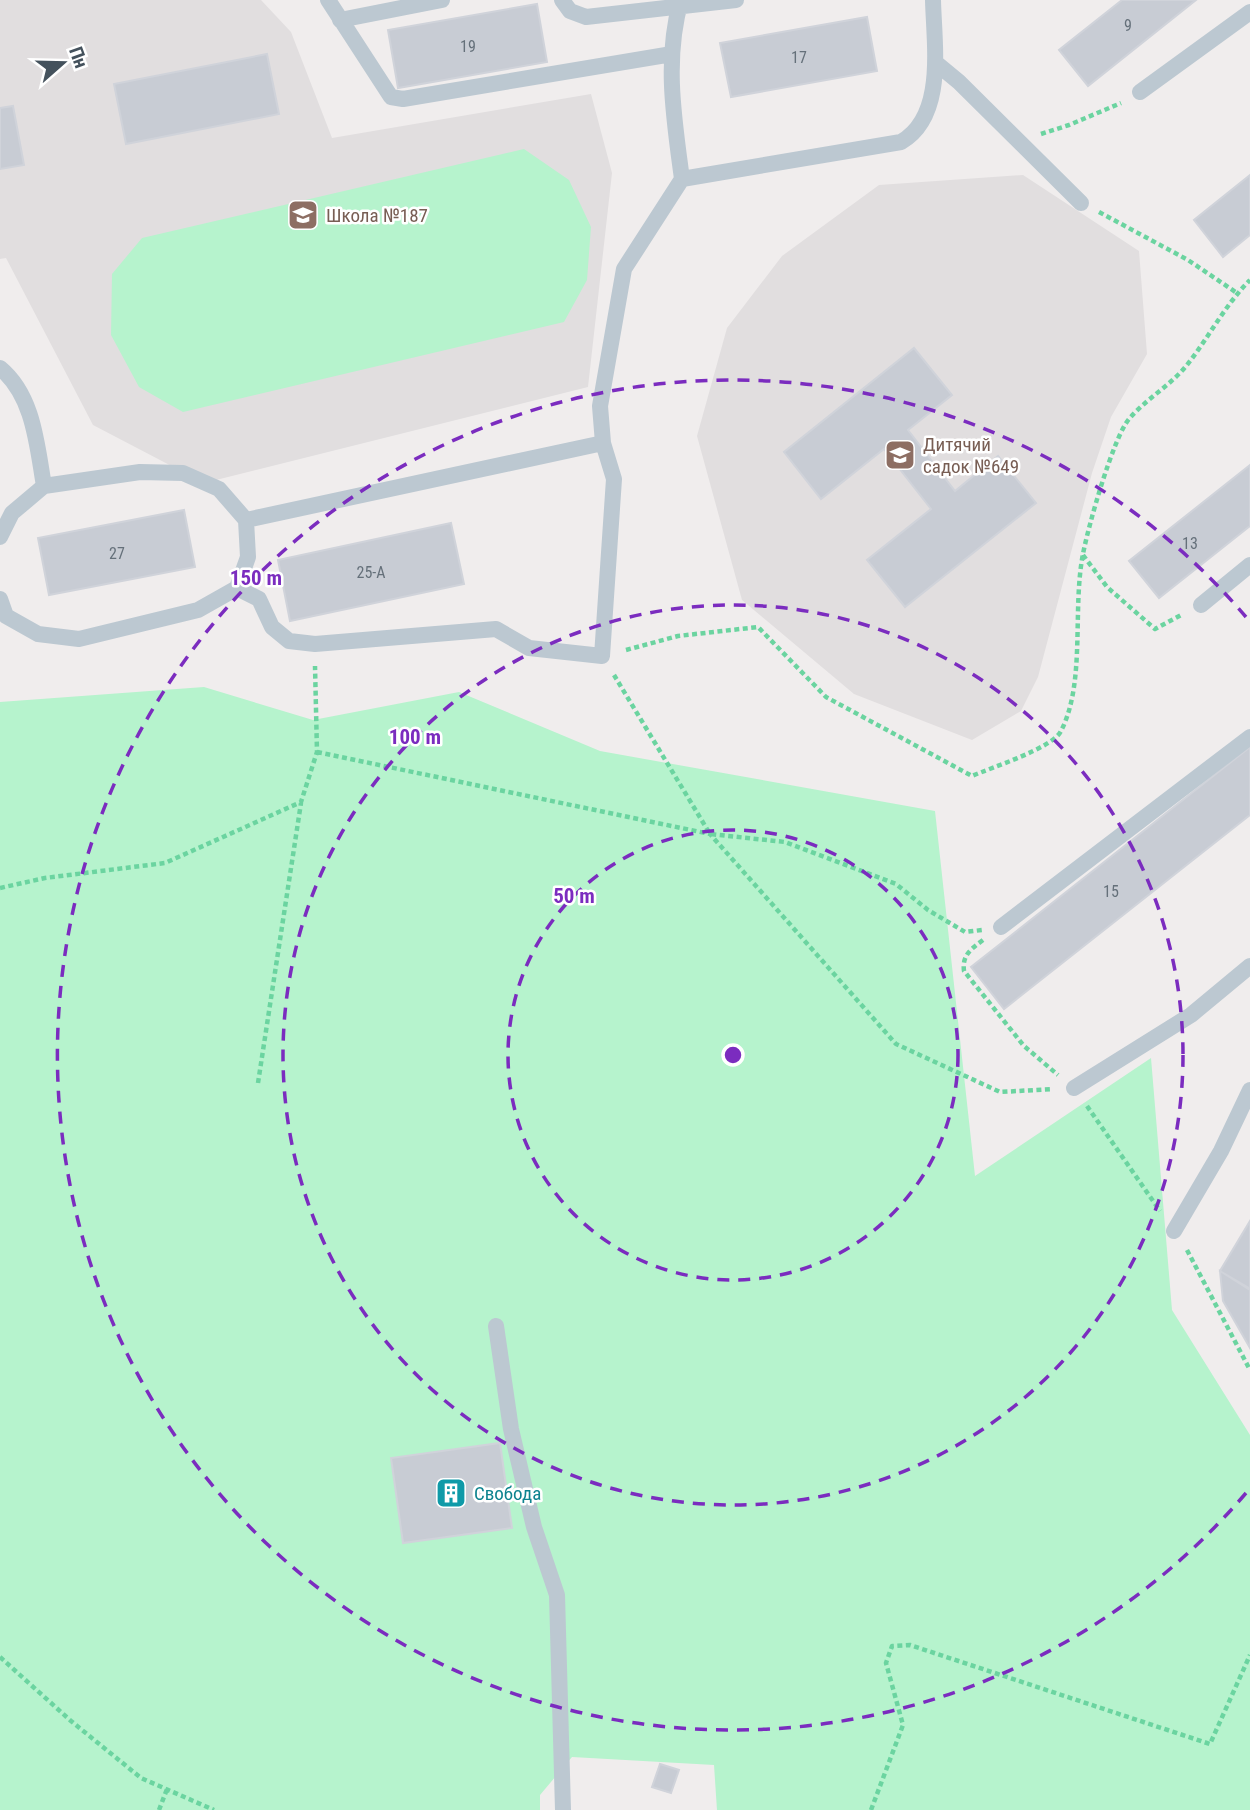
<svg xmlns="http://www.w3.org/2000/svg" width="1250" height="1810" viewBox="0 0 1250 1810" font-family="'Roboto Condensed',sans-serif">
  <style>
    .education { fill: #e1dedf }
    .green { fill: #b6f3cd }
    .building { fill: #c8ccd4; stroke: #d0d3da; stroke-width: 2 }
    .lines { fill: none; stroke-linecap: round; stroke-linejoin: round }
    .path { stroke: #6bd4a0; stroke-width: 4.5; stroke-dasharray: 5 3.5; stroke-linecap: butt }
    .service { stroke: #bcc8d1; stroke-width: 16 }
    .ring { fill: none; stroke: #7b2cbf; stroke-width: 3.5; stroke-dasharray: 12 9 }
    .labels { text-anchor: middle; stroke-width: 5; stroke-linejoin: round; paint-order: stroke }
    .number-label { font-size: 16px; fill: #65707a }
    .education-label { font-size: 19px; fill: #785e54; stroke: #fff; text-anchor: start }
    .culture-label { font-size: 19px; fill: #0d838f; stroke: #fff; text-anchor: start }
    .centre { fill: #7b2cbf; stroke: #fff; stroke-width: 3.5 }
    .ring-label { font-size: 21px; text-anchor: middle; font-weight: bold; fill: #7b2cbf; stroke: #fff; stroke-width: 5; stroke-linejoin: round; paint-order: stroke }
  </style>
  <rect width="100%" height="100%" fill="#f0eded"/>
  <path class="education" d="M0 0H261L291 32 332 138 591 94 612 173 588 387 204 483 93 425 6 258 0 259Z
    M1023 175 1139 251 1147 354 1111 417 1092 473 1038 677 1021 711 972 740 854 694 742 600 697 436 727 328 782 256 879 185Z"/>
  <path class="green" d="M524 149 569 180 591 227 587 280 564 322 183 412 139 387 111 335 112 274 142 238Z
    M204 687 313 720 459 692 600 751 935 811 975 1176 1151 1058 1172 1310 1250 1435V1810H717L714 1765 572 1757 540 1795V1810H0V702Z"/>
  <path class="building" d="M1122 0H1196L1088 86 1059 50Z
    M537 4 547 62 398 88 388 30Z
    M867 17 877 71 731 97 720 43Z
    M267 54 279 114 126 144 114 84Z
    M13 106 24 165 0 169V108Z
    M1250 175V235L1223 257 1194 220Z
    M914 348 952 395 908 430 955 491 998 456 1036 503 905 607 867 560 931 509 884 449 821 499 784 452Z
    M1250 465V526L1159 598 1129 561Z
    M184 510 195 567 49 595 38 538Z
    M451 523 464 584 290 621 278 560Z
    M1250 747V815L1004 1009 971 967Z
    M1250 1221V1287L1249 1288 1220 1271Z
    M1220 1271 1250 1290V1348L1223 1301Z
    M500 1443 512 1528 403 1543 391 1458Z
    M660 1764 679 1770 671 1793 652 1787Z"/>
  <g class="lines">
    <path class="path" d="M1041 134 1069 125 1121 103
      M1099 212 1188 260 1237 293
      M1083 555 1107 587 1155 629 1183 614
      M626 650 678 636 758 627 826 697 972 776C990 768 1053 748 1061 731 1086 682 1072 609 1083 554 1088 527 1113 438 1129 419 1146 399 1171 385 1187 365 1209 337 1225 305 1250 280
      M614 675 710 834 785 842 896 884 928 910 965 932 982 930
      M317 752 710 834 896 1044 1000 1092 1053 1089
      M0 888 45 878 165 863 301 802 317 752 315 666
      M983 940C971 949 962 955 964 971L1024 1046 1058 1075
      M258 1083 301 803
      M1087 1106 1160 1211
      M1187 1250 1250 1370
      M0 1657 71 1721 141 1778 214 1810
      M159 1810 167 1789
      M871 1810 903 1725 886 1663 892 1646 910 1645 1210 1744 1250 1655"/>
    <path class="service" d="M328 0 391 97 403 99 672 54
      M562 0 570 11 586 17 736 0
      M340 20 442 0
      M936 63 959 82 1081 203
      M1140 92 1250 12
      M682 179 901 142C946 116 934 45 933 0
      M0 368C34 396 37 446 44 486L140 472 183 473 219 489 246 520 603 443
      M0 537 12 513 44 486
      M237 588 248 557 246 520
      M0 599 6 616 38 634 79 639 198 610 237 588 259 599 272 627 289 641 315 644 496 629 529 648 602 656 614 479 603 443 600 406 624 269 682 179C674 119 664 59 681 0
      M1201 605 1250 565
      M1001 927 1250 737
      M1074 1088 1191 1015 1250 966
      M1174 1231 1221 1151 1250 1090
      M496 1326 511 1429 534 1527 557 1595 563 1810"/>
  </g>
  <g class="ring">
    <circle cx="733" cy="1055" r="225"/>
    <circle cx="733" cy="1055" r="450"/>
    <path d="M1246 1493A675 675 0 1 1 1246 617"/>
  </g>
  <defs>
    <g id="school-square" transform="scale(1.575)"><rect x="-9" y="-9" width="18" height="18" rx="4" fill="#8d6e63" stroke="#fff"/><path d="M0-5L7-2L0 1L-7-2ZM-4 1L0 2.5L4 1V4Q0 6-4 4Z" fill="#fff"/></g>
    <g id="building-square" transform="scale(1.575)"><rect x="-9" y="-9" width="18" height="18" rx="4" fill="#0f9aa8" stroke="#fff"/><path d="M-4-6H4V6H1V3H-1V6H-4ZM-2.5-4.3h1.7v1.8h-1.7ZM.8-4.3h1.7v1.8H.8ZM-2.5-1h1.7V.8h-1.7ZM.8-1h1.7V.8H.8Z" fill="#fff"/></g>
  </defs>
  <g fill-rule="evenodd">
    <use href="#school-square" x="303" y="215"/>
    <use href="#school-square" x="900" y="455"/>
    <use href="#building-square" x="451" y="1493"/>
  </g>
  <g class="labels">
    <g class="number-label">
      <text x="1128" y="31">9</text>
      <text x="468" y="52">19</text>
      <text x="799" y="63">17</text>
      <text x="1190" y="549">13</text>
      <text x="117" y="559">27</text>
      <text x="371" y="578">25-А</text>
      <text x="1111" y="897">15</text>
    </g>
    <g class="education-label">
      <text x="326" y="222">Школа №187</text>
      <text x="923" y="451">Дитячий<tspan x="923" dy="22">садок №649</tspan></text>
    </g>
    <g class="culture-label">
      <text x="474" y="1500">Свобода</text>
    </g>
  </g>
  <circle cx="733" cy="1055" r="10" class="centre"/>
  <g class="ring-label">
    <text x="256" y="585">150 m</text>
    <text x="415" y="744">100 m</text>
    <text x="574" y="903">50 m</text>
  </g>
  <g transform="translate(63 63) rotate(70)" stroke="#ffffff" stroke-width="5" paint-order="stroke">
  <path d="M0-5L12 26L0 18L-12 26Z" fill="#44515c"/>
  <text y="-10" font-size="19" font-weight="bold" text-anchor="middle" fill="#44515c">Пн</text>
  </g>
</svg>
